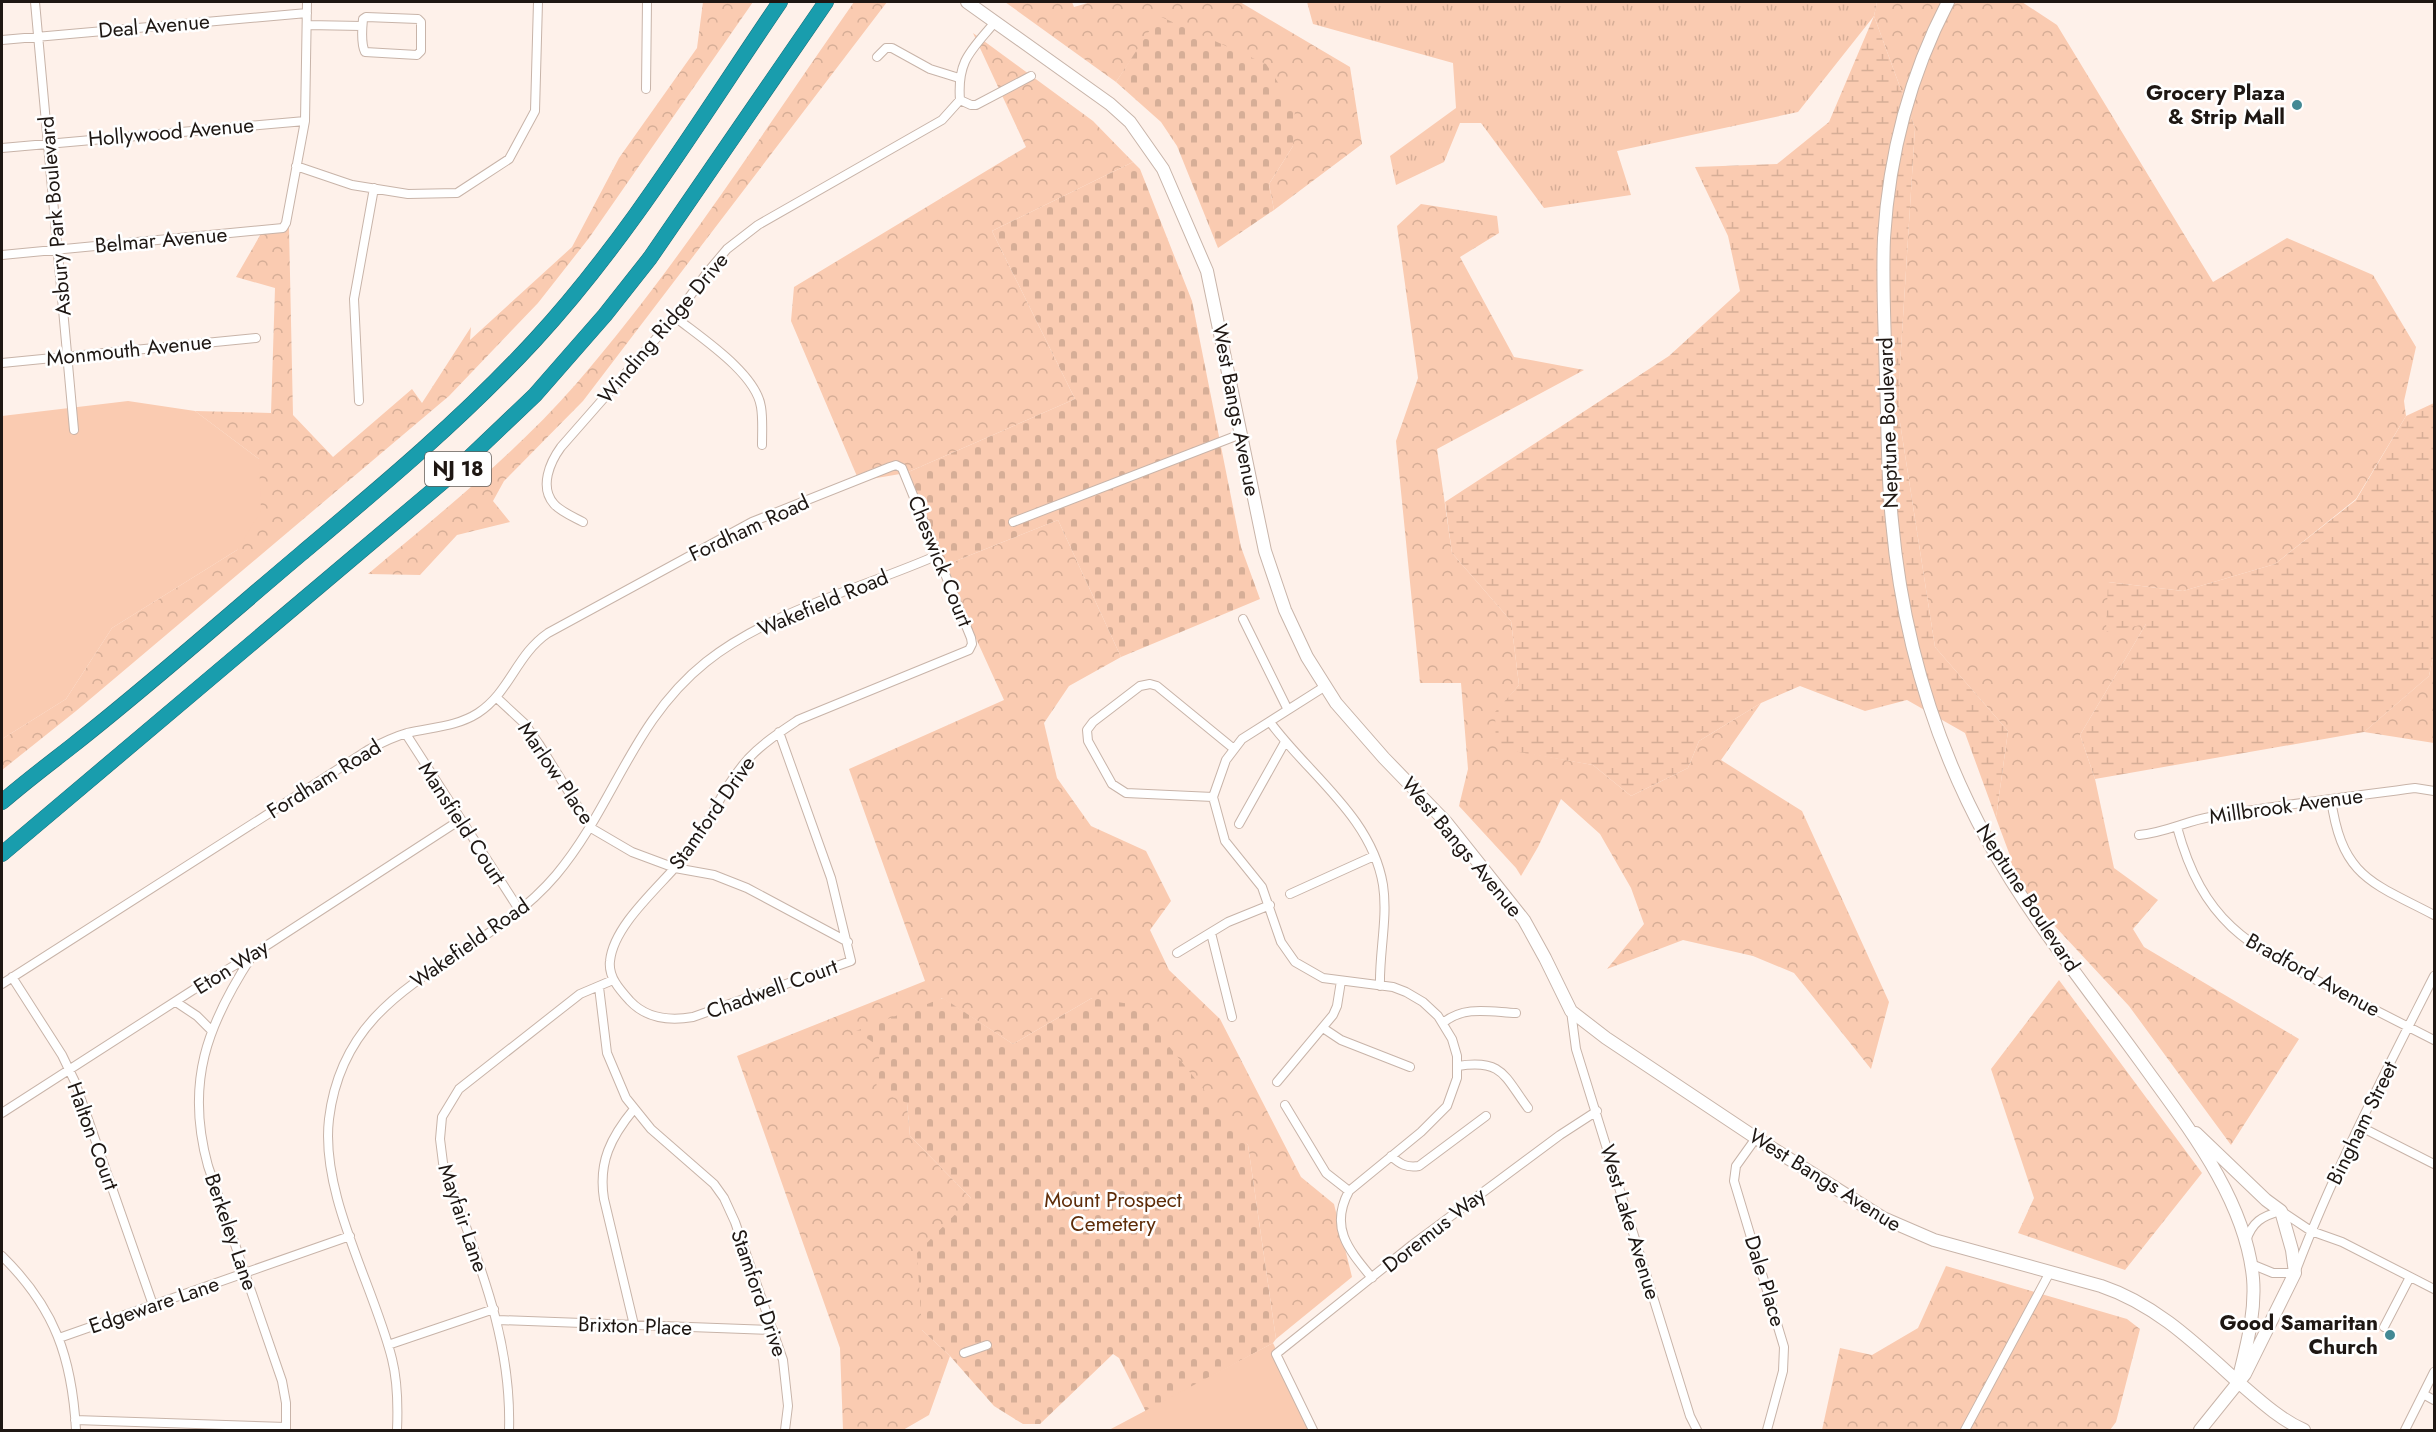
<svg xmlns="http://www.w3.org/2000/svg" width="2436" height="1432" viewBox="0 0 2436 1432" font-family="Jost,sans-serif">
  <style>
    .grass { fill: url(#grass-tufts) }
    .forest { fill: url(#forest-crowns) }
    .wetland { fill: url(#wetland-marsh) }
    .cemetery { fill: url(#cemetery-stones) }
    .park { fill: #facbb1 }
    .lines { fill: none; stroke-linecap: round; stroke-linejoin: round }
    .street-casing { stroke: #c8b4a9; stroke-width: 10 }
    .secondary-casing { stroke: #c8b4a9; stroke-width: 14 }
    .highway-casing { stroke: #1b6e77; stroke-width: 16 }
    .street { stroke: #fff; stroke-width: 8 }
    .secondary { stroke: #fff; stroke-width: 12 }
    .highway { stroke: #199dad; stroke-width: 15 }
    .poi-dot { fill: #438994; stroke: #fff; stroke-width: 2 }
    .labels { text-anchor: middle; stroke-width: 5; stroke-linejoin: round; paint-order: stroke }
    .shield { fill: #fff; stroke: #625d5a; stroke-width: 1.5 }
    .shield-label { font-size: 20px; font-weight: bold; fill: #1e1713 }
    .street-label { font-size: 21px; fill: #1e1713; stroke: #fff }
    .poi-label { font-size: 21px; font-weight: bold; fill: #1e1713; stroke: #fff; text-anchor: end }
    .park-label { font-size: 21px; fill: #5e2c08; stroke: #fff }
  </style>
  <defs>
    <pattern id="grass-tufts" width="24" height="20" patternUnits="userSpaceOnUse" patternTransform="scale(1.5)"><rect width="24" height="20" fill="#facbb1"/><path d="M3 7l-1-3M5 7V3M7 7l1-3M15 17l-1-3M17 17v-4M19 17l1-3" fill="none" stroke="#d6ae97"/></pattern>
    <pattern id="forest-crowns" width="20" height="18" patternUnits="userSpaceOnUse" patternTransform="scale(1.5)"><rect width="20" height="18" fill="#facbb1"/><path d="M2 6a3 3 0 1 1 6 0M12 15a3 3 0 1 1 6 0" fill="none" stroke="#d6ae97"/></pattern>
    <pattern id="wetland-marsh" width="20" height="14" patternUnits="userSpaceOnUse" patternTransform="scale(1.5)"><rect width="20" height="14" fill="#facbb1"/><path d="M1 5h8M5 5V1M11 12h8M15 12V8" fill="none" stroke="#d6ae97"/></pattern>
    <pattern id="cemetery-stones" width="16" height="16" patternUnits="userSpaceOnUse" patternTransform="scale(1.5)"><rect width="16" height="16" fill="#facbb1"/><path d="M2 7V4a2 2 0 0 1 4 0v3zM10 15v-3a2 2 0 0 1 4 0v3z" fill="#d6ae97"/></pattern>
  </defs>
  <rect width="100%" height="100%" fill="#fef1ea"/>
  <path class="grass" d="M1307 2H1877L1874 16 1798 112 1617 151 1631 195 1544 208 1481 123H1460L1444 162 1396 185 1390 156 1456 108 1453 63 1313 24Z"/>
  <path class="forest" d="M703 2H753L589 238 538 303 449 396 76 711 2 770V739L66 699 112 628 237 550 259 459 195 411 271 413 275 288 236 277 262 232 289 227 293 415 333 457 412 389 422 403 471 327 470 340 572 247 619 158 697 48Z
    M854 2H887L583 401 504 481 493 501 510 522 457 535 420 575 368 574C439 514 514 455 576 384 679 265 764 130 854 2Z
    M1005 2H1072L1074 7 1091 2H1240L1350 67 1362 144 1274 210 1269 184 1293 146 1160 17 1116 82Z
    M1877 2H2022L2057 25 2213 282 2287 238 2373 275 2416 347 2404 401 2406 416 2356 499 2275 564 2183 591 2108 582 2146 624 2080 735 2095 779 2114 868 2158 900 2133 929 2144 947 2299 1039 2231 1145 2129 1006 2000 867 2012 861 1996 818 2008 731 1935 647 1899 416 1900 365 1915 128 1874 16Z
    M973 33 1093 121 1133 162 992 231 1075 399 906 473 859 481 791 321 794 287 1026 147Z
    M1421 204 1497 216 1499 233 1460 257 1514 357 1584 370 1437 449 1452 553 1511 621 1519 685 1496 712V747L1593 765 1631 796 1688 768 1699 741 1761 703 1721 760 1802 811 1889 1002 1871 1069 1794 973 1753 956 1683 940 1607 969 1644 924 1631 888 1600 834 1561 799 1538 847 1521 876 1516 868 1459 806 1468 769 1461 683H1420L1396 441 1418 378 1397 226Z
    M1058 520 1121 657 1069 686 1044 723 1057 778 1091 826 1146 851 1171 901 1150 930 1169 970 1220 1019 1301 1177 1334 1204 1352 1277 1276 1339 1248 1145 1092 998 1013 1044 942 998 880 1047 907 1103 910 1136 971 1198 922 1330 950 1356 929 1415 903 1430H843L840 1348 737 1056 925 981 849 769 1004 700 943 566Z
    M2434 652V743L2364 732 2429 676Z
    M2059 980 2202 1173 2125 1270 2018 1233 2034 1198 1991 1069Z
    M1946 1266 2127 1319 2140 1329 2116 1422 2110 1430H1822L1840 1348 1872 1355 1918 1328Z"/>
  <path class="wetland" d="M1874 16 1915 128 1900 365 1899 416 1935 647 2008 731 1996 818 1965 733 1907 700 1865 711 1800 686 1761 703 1699 741 1688 768 1631 796 1593 765 1496 748 1495 712 1519 685 1511 621 1452 553 1445 502 1669 356 1740 291 1728 236 1695 167 1777 164 1829 122Z
    M2434 403V652L2429 676 2364 732 2095 779 2080 735 2146 624 2106 632 2108 582 2183 591 2275 564 2356 500 2406 416Z"/>
  <path class="cemetery" d="M1159 16 1266 64 1295 109 1293 146 1269 184 1274 210 1218 248 1177 146 1161 122 1116 82Z
    M1133 162 1140 169 1192 301 1241 547 1260 599 1121 657 1058 520 943 566 906 473 1075 399 992 231Z
    M943 998 1013 1044 1092 998 1136 1005 1248 1145 1276 1339 1273 1343 1146 1412 1119 1358 1113 1354 1040 1424H1023L994 1406 950 1356 922 1330 917 1253 971 1198 910 1136 907 1103 876 1090 880 1047 856 1031Z"/>
  <path class="park" d="M128 401 195 411 259 459 261 511 237 550 112 628 66 699 2 739V416Z
    M1273 1343 1314 1430H1109Z"/>
  <g class="lines">
    <g class="street-casing">
      <path id="street" d="M35 2 74 430
        M366 17 418 19 421 22V51L417 55 365 52C361 44 362 29 363 19Z
        M307 25 362 26
        M2 40 307 13
        M877 57 886 48H892L930 69 959 78
        M646 89 647 2
        M960 100 971 105H976L1031 76
        M2 148 305 121
        M296 166 352 185 408 194 457 193 509 159 535 111 538 2
        M2 255 283 228 286 223 305 121 307 2
        M675 317C700 337 756 373 761 407 763 419 762 432 762 445
        M2 363 256 338
        M359 401 354 299 374 188
        M583 522C574 517 561 512 554 504 539 487 550 462 561 447L675 317 706 274 727 249 758 225 942 120 960 100C957 60 971 51 995 22
        M1013 522 1241 434
        M1243 619 1288 710
        M1324 687 1242 739 1226 760 1213 797 1225 841 1262 887 1281 942 1295 962 1323 978 1393 987 1406 992 1423 1002 1438 1016 1452 1039 1457 1056V1078L1447 1106 1421 1132 1349 1191C1329 1228 1349 1250 1372 1278
        M497 698 525 724 539 744 591 828 632 852 675 868 714 875 747 888 848 942
        M1270 722C1308 774 1372 817 1383 885 1388 918 1379 953 1380 986
        M406 734 520 911
        M1213 797 1126 793 1112 784 1088 741 1087 730 1093 722 1140 686 1150 684 1157 686 1234 749
        M2331 799C2342 877 2371 882 2434 915
        M1239 824 1285 742
        M2177 827C2203 922 2246 945 2328 986 2364 1004 2399 1022 2434 1040
        M2139 835C2165 833 2186 821 2210 817 2278 805 2347 797 2415 788L2434 791
        M1290 894 1374 856
        M1211 933 1232 1017
        M1177 953 1228 922 1270 905
        M252 956C207 1025 185 1083 208 1166L282 1381 286 1403V1430
        M12 977 62 1055 75 1082 153 1305
        M2 984 368 750C381 743 393 737 407 733 432 727 456 727 478 713 510 692 516 655 548 633L752 522 890 467 896 465 902 468 971 638 972 644 969 650 798 720C780 732 763 743 748 759 723 787 710 822 689 851 666 882 614 922 610 961 608 977 620 990 630 1001 647 1019 670 1021 693 1017L851 961 831 878 779 732
        M599 987 607 1053 626 1098 651 1129 714 1184 724 1198 735 1222 783 1360 788 1406 785 1430
        M176 1002 197 1016 211 1030
        M1571 1011 1576 1049 1690 1416 1697 1430
        M1443 1023C1464 1005 1491 1012 1516 1013
        M1323 1028 1341 1040 1410 1067
        M1458 1066C1503 1059 1504 1076 1528 1108
        M1277 1082 1333 1015 1337 1006 1341 981
        M1285 1105 1326 1173 1349 1191
        M634 1109C611 1137 598 1162 604 1199L634 1325
        M2 1113 193 990 252 955 460 820
        M2359 1126 2434 1164
        M1756 1138 1736 1166 1734 1181 1784 1347 1783 1371 1767 1430
        M1391 1156C1400 1164 1406 1168 1419 1166L1486 1116
        M2246 1241C2252 1222 2262 1216 2281 1211L2311 1231 2342 1242 2434 1289
        M2 1256C55 1308 72 1358 76 1430
        M2251 1264 2273 1273H2295C2334 1170 2385 1073 2434 976
        M498 1320 773 1330
        M2384 1327 2410 1277
        M59 1338 350 1236
        M388 1345 494 1309
        M964 1353 987 1345
        M2423 1394 2434 1400
        M75 1420 286 1427
        M397 1430C398 1407 398 1383 392 1359 374 1286 320 1195 329 1119 346 979 478 967 556 875 614 806 632 721 706 662 770 611 863 588 938 555
        M509 1430C512 1334 474 1252 443 1163L440 1139 442 1117 459 1089 580 994 613 980
        M1313 1430 1276 1354 1412 1245 1560 1135 1597 1111
        M1965 1430 2050 1272
        M2405 1430 2434 1372"/>
    </g>
    <g class="secondary-casing">
      <path id="secondary" d="M967 2 1110 104 1130 122 1163 169 1207 271 1265 551 1285 610 1307 657 1336 703 1384 758 1446 822 1524 920 1545 958 1571 1011 1606 1038 1756 1138 1883 1218 1934 1240 2101 1286C2155 1304 2195 1343 2237 1381 2258 1399 2279 1419 2304 1430
        M1948 2C1910 75 1889 155 1884 238 1882 285 1885 332 1886 380 1888 427 1887 474 1892 521 1902 633 1934 743 1988 841 2031 919 2089 990 2141 1062 2187 1126 2245 1198 2253 1278 2256 1314 2246 1347 2238 1381
        M2196 1133 2266 1200 2281 1211 2292 1250 2295 1273 2245 1374 2200 1430"/>
    </g>
    <g class="highway-casing">
      <path id="highway" d="M2 802C25 782 49 764 72 746 151 684 226 617 302 553 383 485 463 418 535 340 629 238 702 116 780 2
        M2 854 451 475 535 395 605 315 650 258 826 2"/>
    </g>
    <use href="#street" class="street"/>
    <use href="#secondary" class="secondary"/>
    <use href="#highway" class="highway"/>
  </g>
  <g class="poi-dot">
    <circle cx="2297" cy="105" r="6"/>
    <circle cx="2390" cy="1335" r="6"/>
  </g>
  <g class="labels">
    <rect class="shield" x="425" y="452" width="66" height="34" rx="4.5"/>
    <g class="shield-label">
      <text x="458" y="476">NJ 18</text>
    </g>
    <g class="street-label">
      <text transform="translate(154 26) rotate(-5)" y="7">Deal Avenue</text>
      <text transform="translate(171 132) rotate(-5)" y="7">Hollywood Avenue</text>
      <text transform="translate(55 216) rotate(-95)" y="7">Asbury Park Boulevard</text>
      <text transform="translate(161 240) rotate(-5)" y="7">Belmar Avenue</text>
      <text transform="translate(663 328) rotate(-50)" y="7">Winding Ridge Drive</text>
      <text transform="translate(129 350) rotate(-6)" y="7">Monmouth Avenue</text>
      <text transform="translate(1236 410) rotate(79)" y="7">West Bangs Avenue</text>
      <text transform="translate(1888 423) rotate(-92)" y="7">Neptune Boulevard</text>
      <text transform="translate(749 528) rotate(-25)" y="7">Fordham Road</text>
      <text transform="translate(940 561) rotate(68)" y="7">Cheswick Court</text>
      <text transform="translate(823 603) rotate(-23)" y="7">Wakefield Road</text>
      <text transform="translate(556 773) rotate(56)" y="7">Marlow Place</text>
      <text transform="translate(324 779) rotate(-32)" y="7">Fordham Road</text>
      <text transform="translate(2286 806) rotate(-8)" y="7">Millbrook Avenue</text>
      <text transform="translate(712 813) rotate(-55)" y="7">Stamford Drive</text>
      <text transform="translate(462 823) rotate(57)" y="7">Mansfield Court</text>
      <text transform="translate(1462 847) rotate(50)" y="7">West Bangs Avenue</text>
      <text transform="translate(2028 898) rotate(57)" y="7">Neptune Boulevard</text>
      <text transform="translate(470 943) rotate(-35)" y="7">Wakefield Road</text>
      <text transform="translate(231 967) rotate(-32)" y="7">Eton Way</text>
      <text transform="translate(2313 975) rotate(29)" y="7">Bradford Avenue</text>
      <text transform="translate(772 989) rotate(-20)" y="7">Chadwell Court</text>
      <text transform="translate(2362 1123) rotate(-64)" y="7">Bingham Street</text>
      <text transform="translate(93 1136) rotate(70)" y="7">Halton Court</text>
      <text transform="translate(1825 1180) rotate(32)" y="7">West Bangs Avenue</text>
      <text transform="translate(463 1218) rotate(71)" y="7">Mayfair Lane</text>
      <text transform="translate(1630 1222) rotate(73)" y="7">West Lake Avenue</text>
      <text transform="translate(1434 1230) rotate(-38)" y="7">Doremus Way</text>
      <text transform="translate(231 1232) rotate(71)" y="7">Berkeley Lane</text>
      <text transform="translate(1765 1281) rotate(73)" y="7">Dale Place</text>
      <text transform="translate(759 1293) rotate(71)" y="7">Stamford Drive</text>
      <text transform="translate(154 1305) rotate(-19)" y="7">Edgeware Lane</text>
      <text transform="translate(635 1326) rotate(2)" y="7">Brixton Place</text>
    </g>
    <g class="poi-label">
      <text x="2285" y="100">Grocery Plaza<tspan x="2285" dy="24">&amp; Strip Mall</tspan></text>
      <text x="2378" y="1330">Good Samaritan<tspan x="2378" dy="24">Church</tspan></text>
    </g>
    <g class="park-label">
      <text x="1113" y="1207">Mount Prospect<tspan x="1113" dy="24">Cemetery</tspan></text>
    </g>
  </g>
  <rect width="2436" height="1432" fill="none" stroke="#1e1713" stroke-width="6"/>
</svg>
